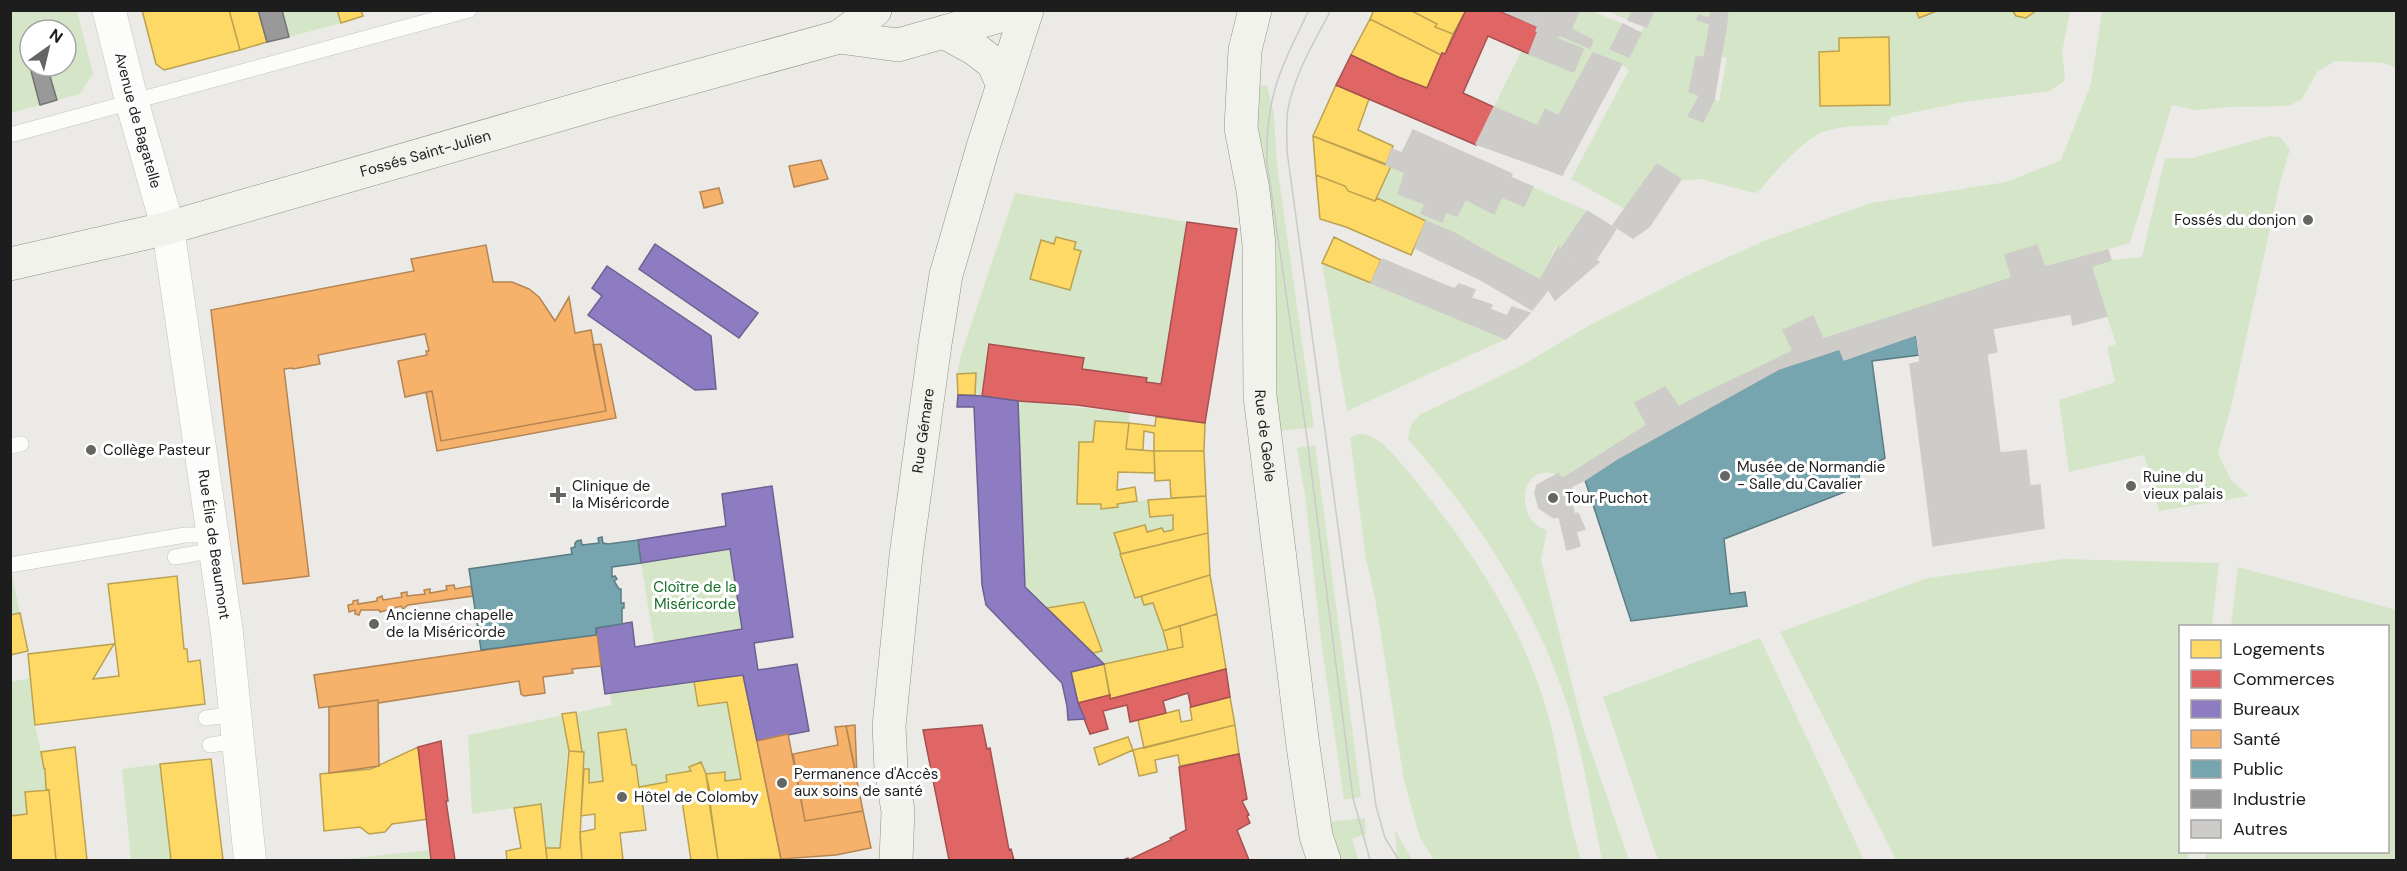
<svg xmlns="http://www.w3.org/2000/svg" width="2407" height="871" viewBox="0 0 2407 871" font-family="'DM Sans',sans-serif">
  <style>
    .grass { fill: #d5e6c8; fill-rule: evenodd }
    .homes { fill: #ffd966; stroke: #bba150; stroke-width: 1.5 }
    .shops { fill: #e06666; stroke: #a65050; stroke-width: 1.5 }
    .offices { fill: #8e7cc3; stroke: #6c6091; stroke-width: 1.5 }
    .health { fill: #f6b26b; stroke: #b58554; stroke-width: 1.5 }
    .public { fill: #76a5af; stroke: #5b7c83; stroke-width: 1.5 }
    .industry { fill: #999; stroke: #747474; stroke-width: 1.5 }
    .building { fill: #ceccc9; stroke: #ceccc8; stroke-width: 1.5 }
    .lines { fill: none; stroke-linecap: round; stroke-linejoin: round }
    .service-casing { stroke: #c2c2c0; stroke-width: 16 }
    .minor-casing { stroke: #c2c2c0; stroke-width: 33 }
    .tertiary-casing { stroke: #c2c2c0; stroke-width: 34 }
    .secondary-casing { stroke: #909380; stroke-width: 34 }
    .service { stroke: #fcfcfb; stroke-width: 15 }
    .minor { stroke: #fcfcfb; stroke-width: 32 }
    .tertiary { stroke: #fcfcfb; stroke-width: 33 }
    .secondary { stroke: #f1f2eb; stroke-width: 33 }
    .tram { stroke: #cacac9; stroke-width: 1.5 }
    .poi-dot { fill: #656563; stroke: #fff; stroke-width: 2 }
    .labels { text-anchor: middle; stroke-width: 6; stroke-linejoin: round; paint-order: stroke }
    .street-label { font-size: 15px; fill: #1d1d1d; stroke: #fff }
    .poi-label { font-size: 15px; fill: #1d1d1d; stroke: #fff; text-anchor: start }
    .park-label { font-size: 15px; fill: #167027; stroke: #fff }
  </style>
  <rect width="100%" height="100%" fill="#ebeae6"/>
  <path class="grass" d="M2012 10 2016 16 2026 18 2037 11H2070L2062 53 2065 76 2064 81 2050 91 1964 102 1891 117 1887 125C1867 126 1845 125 1826 131 1804 138 1774 173 1759 191L1755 193 1700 179 1679 181 1680 179 1657 164 1625 209 1571 179 1629 70 1622 64 1594 53 1559 116 1545 109 1538 126 1494 107 1522 50 1574 72 1582 49 1557 39 1559 35 1590 48 1593 40 1571 29 1580 11H1592L1623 24 1611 49 1628 57 1644 26 1647 27 1654 11H1712L1709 18 1698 15 1697 20 1710 24 1704 57H1696L1689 91 1700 95 1688 116 1703 122 1714 100 1719 101 1727 58 1721 57 1728 11ZM1889 37 1890 105 1820 106 1819 52 1839 51V38Z
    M11 11H77L93 74 80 94 57 100 47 66 40 105 11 113ZM30 30H66V66H30Z
    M282 11H337L341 23 289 37Z
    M1607 11H1633L1628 20Z
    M2102 11H2396V68L2384 63 2335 61 2317 72 2302 99 2289 106 2229 107 2195 110 2172 105 2130 243 2045 267 2005 255 2012 279 1823 339 1813 317 1784 330 1793 351 1679 407 1665 387 1635 403 1647 425 1564 478C1519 453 1512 522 1547 530L1541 560 1583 728 1629 860H1602C1593 817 1586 773 1575 731 1546 622 1482 523 1408 439L1411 425 1419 415 1519 367 1588 326 1695 272 1764 241 1871 203 2007 182 2061 160 2091 84Z
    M1267 85 1274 114 1277 165 1314 427 1273 432 1252 88Z
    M2270 136 2280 137 2290 149 2280 183 2231 407 2218 453 2231 480 2249 496 2159 511 2144 455 2069 472 2059 400 2115 382 2107 347 2116 344 2091 266 2111 260 2142 257 2165 158H2192Z
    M1391 166 1405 172 1398 194 1425 204 1421 213 1441 221 1446 212 1457 216 1465 200 1494 214 1502 197 1524 206 1533 187 1587 211 1561 249 1556 246 1540 280 1454 233 1377 198Z
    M1015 193 1187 222 1161 384 1146 382V378L1082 369 1083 358 990 345 982 396 975 395 976 373 957 374 961 355Z
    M1322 263 1506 339 1347 411Z
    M1017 401 1129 413V423L1095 421 1093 442H1079L1077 503 1101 504 1102 509 1117 507V504L1148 500 1150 517 1173 515V530L1164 532 1162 528 1147 532 1145 525 1114 533 1135 597 1141 596 1144 605 1153 603 1168 650 1104 664 1093 653 1102 650 1084 602 1047 608 1025 587 1022 479Z
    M1359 434C1379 432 1403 466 1416 481 1473 552 1525 629 1549 718 1561 765 1566 814 1581 860H1434L1420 838 1404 780 1375 598 1366 559 1350 438Z
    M1315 445 1361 797 1344 800 1321 641 1305 495 1297 448Z
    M730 549 742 629 654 643 641 563Z
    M2064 559 2219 563 2212 626H2180V852H2189L2188 860H1896L1780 632 1928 578Z
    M2238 567 2396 610V860H2205L2206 852H2388V626H2231Z
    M12 575 20 613 10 615V576Z
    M1760 638 1864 860H1658L1603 697Z
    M31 678 35 725 45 769 46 789 25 792 27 814 11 816 10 682Z
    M694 681 699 706 727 702 741 779 725 781V773L706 774 701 762 689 767 691 771 667 782 639 787 636 765H632L626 730 598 733 603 781 589 783V769H584V752L569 751 567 754 560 848H546L541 804 472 814 468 735 612 705 610 694Z
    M160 764 171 860H131L122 769Z
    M1365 818 1366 834 1352 839 1358 860H1335L1324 822Z
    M1395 830 1412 860H1397Z
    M430 850 431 860H337Z"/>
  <path class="homes" d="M229 10 240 50 168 69 164 70 156 64 142 10Z
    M229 10H258L267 42 240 50Z
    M337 10H361L363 16 341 23Z
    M1374 10H1410L1437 24 1435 27 1453 34 1445 54 1442 53 1441 55 1370 19Z
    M1410 10H1466L1453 34 1435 27 1437 24Z
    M1916 10H1939L1919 18Z
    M2012 10H2037L2026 18 2016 16Z
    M1370 19 1441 55 1427 88 1398 77 1351 55Z
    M1889 37 1890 105 1820 106 1819 52 1839 51V38Z
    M1336 85 1369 99 1358 130 1393 146 1386 165 1313 136Z
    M1313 136 1391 166 1375 201 1348 191 1345 186 1316 175Z
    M1316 175 1345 186 1348 191 1375 201 1377 198 1426 221 1411 255 1346 227 1320 219Z
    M1056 237 1076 242 1074 249 1081 251 1070 290 1030 279 1041 240 1054 244Z
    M1334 237 1381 260 1371 283 1322 263Z
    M976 373 975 395H958L957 374Z
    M1156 417 1205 423 1204 451H1154V433L1144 431 1143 450 1126 449 1129 423 1155 426Z
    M1095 421 1129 423 1126 449 1154 451 1155 473 1118 472 1117 490 1135 487 1137 501 1117 504 1118 507 1101 509V504H1077L1079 442H1093Z
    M1154 451H1204L1206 496 1171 498 1170 480 1155 481Z
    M1206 496 1208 533 1121 554 1114 533 1145 525 1147 532 1162 528 1164 532 1173 530V515L1150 517 1148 500Z
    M1208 533 1210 575 1135 598 1120 554Z
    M1210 575 1217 614 1163 631 1153 603 1144 605 1141 596Z
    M177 576 184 649H187L188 662 200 660 205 704 35 725 28 654 114 644 93 679 119 676 108 584Z
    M1084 602 1102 651 1093 653 1047 608Z
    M20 613 28 651 10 655V615Z
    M1217 614 1226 669 1110 699 1104 664 1183 647 1180 626Z
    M1180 626 1183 647 1168 650 1163 631Z
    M1104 664 1110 695 1078 703 1071 672Z
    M743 675 757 741 781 859 718 860 706 774 725 772V781L741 779 727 702 698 706 694 681Z
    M1230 697 1235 725 1144 748 1138 720 1179 710 1181 722 1192 720 1190 707Z
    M576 712 582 752 569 751 562 714Z
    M1235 725 1239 754 1180 766 1178 755 1155 760 1157 772 1139 776 1133 750Z
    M626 729 632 765H636L639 787 667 782 666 775 691 771 689 767 701 762 706 774 712 802H709L718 860H691L681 794 642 800 646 830 620 833 623 860H582L580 832 595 829V814L581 816 584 769H589V783L603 781 598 733Z
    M1128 737 1133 750 1099 765 1094 748Z
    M75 747 87 860H56L49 790 46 789 45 769H44L41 752Z
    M418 747 428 819 392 824 385 832 369 834 360 827 324 831 320 774 371 769Z
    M569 751 584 752 580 838 582 860H547L546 848H560Z
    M211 759 223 860H171L160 764Z
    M49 790 56 860H10V816L27 814 25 792Z
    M541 804 547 860H507L506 851 521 848 514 808Z"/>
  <path class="shops" d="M1466 10H1497L1537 26 1536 31H1538L1529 54 1488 36 1463 93 1494 107 1476 145 1336 85 1351 55 1398 77 1427 88 1442 53 1445 54Z
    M1187 222 1237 229 1205 423 1077 405 1018 401 982 396 989 344 1084 358 1082 369 1147 378 1146 382 1161 384Z
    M1226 669 1230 697 1191 707 1188 693 1163 701 1166 713 1130 722 1127 705 1103 711 1108 729 1090 734 1078 703 1110 695V699Z
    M982 725 987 749 990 748 1009 850 1011 849 1014 860H949L923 730Z
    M441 741 448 801H446L455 860H431L418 747Z
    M1239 754 1247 799 1242 801 1249 815 1247 816 1250 823 1237 830 1249 860H1123L1128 858 1129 860 1171 840 1170 838 1186 830 1179 767Z"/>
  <path class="offices" d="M655 244 758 313 739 338 639 269Z
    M607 266 711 336 716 389 695 390 588 315 602 296 592 288Z
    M958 395 982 396 1018 401 1025 587 1104 664 1071 672 1078 703 1085 719 1068 720 1067 706 1062 683 986 605 982 585 974 407H957Z
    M772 486 793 637 754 643 758 670 797 664 809 731 757 741 743 675 605 694 596 628 632 622 635 647 742 629 730 549 641 563 638 540 726 526 722 494Z"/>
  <path class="health" d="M821 160 828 179 794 187 789 166Z
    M719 188 723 203 704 208 700 192Z
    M486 245 493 282H512L529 289 539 297 555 321 569 297 575 333 591 330 606 411 441 441 432 391 405 397 398 361 427 355 426 351H429L425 334 318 355 320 364 293 369 292 368 284 369 309 576 243 584 211 310 414 271 411 259Z
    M601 344 616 418 437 451 426 392 432 391 441 441 606 411 593 345Z
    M454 585 455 589 471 586 473 596 408 605 403 609 401 606 380 612 379 610H361L359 615 355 614V610L349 612 348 605 353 604V601L358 600V604L377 601V598L382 596 383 600 402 597 401 593 407 592V596L425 594 424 590 430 589V593L447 590 446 586Z
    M597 634 601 666 572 669 573 673 543 677 545 693 524 696 521 694 519 681 378 703V700L319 708 314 675Z
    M378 700 379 766 329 773V707Z
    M855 725 857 778 846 726Z
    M846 726 863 811 805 821 793 754 838 745 835 727Z
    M788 734 805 821 863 811 871 848 836 855 781 859 757 741Z"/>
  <path class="public" d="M1916 335 1919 355 1872 361 1885 458 1859 473 1860 486 1724 539 1730 594 1745 592 1747 606 1631 621 1585 480 1617 459 1779 369 1839 348 1844 360Z
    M602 537 603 543 608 544 638 540 641 563 612 567V577L615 576 617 579 614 581 619 589H621V603H624V608H622V624L596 628V635L481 650 469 569 572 554 571 548 575 547V543L577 541 581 540 582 545 599 543 598 538Z"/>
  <path class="industry" d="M258 10H282L289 37 267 42Z
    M47 66 57 100 40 105 31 71Z"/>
  <path class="building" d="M1500 10H1543L1537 26Z
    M1543 10H1580L1571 29 1593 40 1590 48 1559 35 1557 39 1536 31Z
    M1633 10H1654L1647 27 1628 20Z
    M1712 10H1728L1726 29 1697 20 1698 15 1709 18Z
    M1623 24 1641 33 1629 57 1610 49Z
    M1710 24 1726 29 1721 57H1704Z
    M1538 31 1583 49 1574 72 1529 54Z
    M1593 53 1622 64 1562 175 1532 164Z
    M1696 57H1721L1714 100 1689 92Z
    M1700 95 1714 100 1703 122 1688 116Z
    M1494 107 1538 126 1545 109 1559 116 1532 164 1476 144Z
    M1413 130 1512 174 1494 214 1435 184 1386 165 1392 149 1402 153Z
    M1657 164 1681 179 1649 227 1633 238 1613 225Z
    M1405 172 1435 184 1465 200 1457 216 1446 212 1442 222 1421 213 1425 204 1398 194Z
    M1510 177 1533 187 1524 206 1502 197Z
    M1587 211 1616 229 1596 260 1599 262 1586 273 1561 249Z
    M1426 221 1454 233 1441 261 1415 248Z
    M1454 233 1493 255 1481 280 1441 261Z
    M2037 245 2045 267 2012 279 2005 255Z
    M1558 247 1586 273 1555 300 1544 282 1540 280Z
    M2108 250 2111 260 1779 369 1617 459 1585 480 1572 486 1564 478 1647 425 1695 398 1793 351 1823 339 2045 267Z
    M1493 255 1544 282 1548 290 1532 310 1481 280Z
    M1382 259 1437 282 1427 306 1371 283Z
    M2091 266 2107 316 2073 325 2071 314 1975 332 1916 331V335L1844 360 1839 348Z
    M1437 282 1455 289 1459 284 1470 288 1456 318 1427 306Z
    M1470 288 1475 290 1471 298 1492 305 1490 309 1507 316 1512 307 1530 313 1506 339 1456 318Z
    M1813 316 1823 339 1793 351 1783 330Z
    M1993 330 1997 352 1987 354 2000 453 2026 450 2030 486 2040 485 2044 528 1933 546 1910 364 1920 362 1916 331 1975 332Z
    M1665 387 1679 407 1647 425 1635 403Z
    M1558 474 1572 486 1570 495 1574 513 1554 518 1539 508 1535 493 1537 485Z
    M1578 513 1585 529 1576 532 1580 546 1567 550 1559 517Z"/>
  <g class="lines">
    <g class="service-casing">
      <path id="service" d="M10 135 469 10
        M10 446 21 444
        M175 557 215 550
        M10 565 185 535H213
        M206 718 235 714
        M210 745 238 741"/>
    </g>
    <g class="minor-casing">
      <g id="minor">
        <path id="s1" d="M168 228 227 633 250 860"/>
      </g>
    </g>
    <g class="tertiary-casing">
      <g id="tertiary">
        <path id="s2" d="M109 10 132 102 168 228"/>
      </g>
    </g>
    <g class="secondary-casing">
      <g id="secondary">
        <path id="s3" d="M1255 10 1245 50 1241 128 1253 190 1259 244 1260 396 1303 746 1316 836 1324 860"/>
        <path d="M944 32 975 49 993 63 1003 85"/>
        <path d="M839 37 898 45 1021 10"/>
        <path id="s4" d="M10 264 168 228 607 101 839 37 875 10"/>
        <path id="s5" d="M896 860 898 811 891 769 889 726 906 556 935 344 946 275 983 147 1027 10"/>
      </g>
    </g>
    <use href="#service" class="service"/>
    <use href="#minor" class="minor"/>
    <use href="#tertiary" class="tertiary"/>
    <use href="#secondary" class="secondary"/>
    <path class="tram" d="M1309 10C1281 68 1265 96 1267 162L1307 438 1353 798 1370 860
      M1331 10C1314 42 1295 73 1288 109 1286 122 1287 137 1287 151L1376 806 1385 838 1399 860"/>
  </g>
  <g class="poi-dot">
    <circle cx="2308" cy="220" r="6"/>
    <circle cx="91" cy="450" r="6"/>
    <circle cx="1725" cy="476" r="6"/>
    <circle cx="2131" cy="486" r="6"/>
    <path d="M555 486h6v6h6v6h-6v6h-6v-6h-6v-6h6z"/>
    <circle cx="1553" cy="498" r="6"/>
    <circle cx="374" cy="624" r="6"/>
    <circle cx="782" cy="783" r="6"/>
    <circle cx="622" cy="797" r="6"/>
  </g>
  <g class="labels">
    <g class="street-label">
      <text dy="5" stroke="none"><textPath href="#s2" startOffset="114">Avenue de Bagatelle</textPath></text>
      <text dy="5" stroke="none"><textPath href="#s4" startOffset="430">Fossés Saint-Julien</textPath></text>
      <text dy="5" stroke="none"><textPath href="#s5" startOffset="432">Rue Gémare</textPath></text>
      <text dy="5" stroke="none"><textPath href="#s3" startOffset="429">Rue de Geôle</textPath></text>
      <text dy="5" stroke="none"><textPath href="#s1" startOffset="320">Rue Élie de Beaumont</textPath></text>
    </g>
    <g class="poi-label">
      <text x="2296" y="225" text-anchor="end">Fossés du donjon</text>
      <text x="103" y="455">Collège Pasteur</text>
      <text x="1737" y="472">Musée de Normandie<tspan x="1737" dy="17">- Salle du Cavalier</tspan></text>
      <text x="2143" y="482">Ruine du<tspan x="2143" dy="17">vieux palais</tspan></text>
      <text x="572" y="491">Clinique de<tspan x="572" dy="17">la Miséricorde</tspan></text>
      <text x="1565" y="503">Tour Puchot</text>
      <text x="386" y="620">Ancienne chapelle<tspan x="386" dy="17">de la Miséricorde</tspan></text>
      <text x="794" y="779">Permanence d'Accès<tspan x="794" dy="17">aux soins de santé</tspan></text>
      <text x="634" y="802">Hôtel de Colomby</text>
    </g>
    <g class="park-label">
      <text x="695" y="592">Cloître de la<tspan x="695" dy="17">Miséricorde</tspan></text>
    </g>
  </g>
  <rect width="2407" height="871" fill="none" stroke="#1d1d1d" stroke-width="24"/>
  <rect x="2179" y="625" width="210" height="228" fill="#ffffff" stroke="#a5a5a5" stroke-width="1.5"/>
  <rect x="2191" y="640" width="30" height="18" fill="#ffd966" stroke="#a5a5a5" stroke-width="1.5"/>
  <text x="2233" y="655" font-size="18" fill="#1d1d1d">Logements</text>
  <rect x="2191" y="670" width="30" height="18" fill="#e06666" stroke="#a5a5a5" stroke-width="1.5"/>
  <text x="2233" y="685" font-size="18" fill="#1d1d1d">Commerces</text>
  <rect x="2191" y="700" width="30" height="18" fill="#8e7cc3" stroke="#a5a5a5" stroke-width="1.5"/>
  <text x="2233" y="715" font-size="18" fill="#1d1d1d">Bureaux</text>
  <rect x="2191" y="730" width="30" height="18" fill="#f6b26b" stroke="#a5a5a5" stroke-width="1.5"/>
  <text x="2233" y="745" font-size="18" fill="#1d1d1d">Santé</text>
  <rect x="2191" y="760" width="30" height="18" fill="#76a5af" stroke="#a5a5a5" stroke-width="1.5"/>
  <text x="2233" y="775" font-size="18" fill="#1d1d1d">Public</text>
  <rect x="2191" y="790" width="30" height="18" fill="#999999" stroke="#a5a5a5" stroke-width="1.5"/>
  <text x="2233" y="805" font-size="18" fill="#1d1d1d">Industrie</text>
  <rect x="2191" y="820" width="30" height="18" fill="#ceccc9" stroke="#a5a5a5" stroke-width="1.5"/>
  <text x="2233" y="835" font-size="18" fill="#1d1d1d">Autres</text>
  <g transform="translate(48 48) rotate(34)"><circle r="28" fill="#ffffff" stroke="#a5a5a5" stroke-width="1.5"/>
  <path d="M0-4.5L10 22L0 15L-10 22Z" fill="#656563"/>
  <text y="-9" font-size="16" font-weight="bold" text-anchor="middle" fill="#1d1d1d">N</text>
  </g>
</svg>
